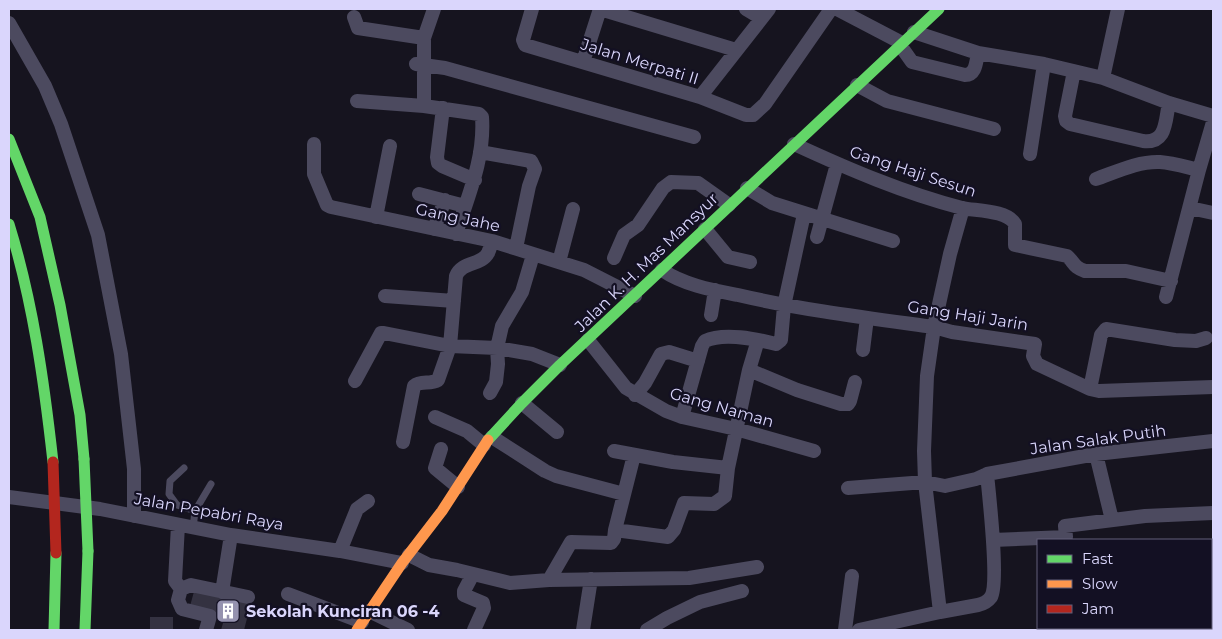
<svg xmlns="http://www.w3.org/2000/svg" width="1222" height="639" viewBox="0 0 1222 639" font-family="Montserrat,sans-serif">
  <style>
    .building { fill: #343241 }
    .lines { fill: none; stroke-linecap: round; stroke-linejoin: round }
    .lane { stroke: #4c4a5f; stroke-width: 7 }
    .street { stroke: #4c4a5f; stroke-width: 14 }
    .fast { stroke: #63d668; stroke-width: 11 }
    .slow { stroke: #ff974d; stroke-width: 11 }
    .fast-bridge { stroke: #63d668; stroke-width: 11 }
    .jam-bridge { stroke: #b3261e; stroke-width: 11 }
    .labels { text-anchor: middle; stroke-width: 4.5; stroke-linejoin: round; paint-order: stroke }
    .street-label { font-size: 16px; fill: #dad6fc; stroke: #131023 }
    .poi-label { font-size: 16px; font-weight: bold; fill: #dad6fc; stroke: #131023; text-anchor: start }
  </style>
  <rect width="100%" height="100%" fill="#16141f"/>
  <path class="building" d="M195 588 251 603 244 630H221L225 616 190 606Z
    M150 617H173V630H150Z"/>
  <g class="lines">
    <path class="lane" d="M184 468 170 481 169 494 177 505 195 511 193 528
      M195 511 211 484"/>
    <path class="street" d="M532 9 523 40 525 45 700 97 746 115H753L765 104 831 9
      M600 9 736 50
      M746 9 761 18
      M837 9 902 43
      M354 17 358 28 424 38 434 9
      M9 23 45 86 61 124 98 235 121 354 134 469V516
      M914 32 978 53 1044 64 1103 78 1169 103 1213 116
      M424 38V106
      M900 45 912 62 965 75C976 75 976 62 978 53
      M583 62 600 9
      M416 64 445 68 694 137
      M1074 71 1065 116 1066 121 1070 124 1143 141C1167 144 1165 121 1169 103
      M1103 78 1118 9
      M857 85 887 101 994 129
      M700 97 769 9
      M357 101 424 106 479 114 482 117C485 158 468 196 456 234
      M443 108 437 157 438 163 442 166 475 180
      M314 144V174L327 205 331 207 492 241 584 270 635 296
      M794 144C848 169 904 193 962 208 976 211 1007 210 1015 224V245L1067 256C1075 263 1073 267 1085 271H1126L1171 281
      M480 152 531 161 535 169 529 186 516 248
      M1030 154 1044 64
      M1096 179C1116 172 1138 161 1160 162 1173 163 1186 167 1199 170
      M747 188 772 203 893 241
      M419 194 465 206
      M1190 208 1213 213
      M376 217 390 146
      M434 229 445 200
      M705 229 728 257 750 262
      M817 237 837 164
      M614 258 624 235 638 225 663 188 671 182 698 183 729 205
      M559 262 573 209
      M662 270C684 285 712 290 738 295 802 310 868 318 934 327L952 332 1035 344 1033 356 1037 364 1090 389 1099 391 1213 387
      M385 296 454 301
      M1166 297 1199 170 1213 122
      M711 315 715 290
      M588 340 626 388 666 411 682 417 736 429 814 451
      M758 340 749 370 797 390 841 404H848L850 401 855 382
      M863 350 867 318
      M355 381 381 333H384L450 346 497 348 532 354 560 365
      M1090 389 1101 335 1106 329 1175 340 1196 341 1206 338
      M490 393 496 382 498 364 497 348 502 326 522 292 533 255
      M635 395 645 383 661 354 669 352 698 361
      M522 403 557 432
      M435 417 467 431 484 445
      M682 417 702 346 705 341C724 332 756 339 776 344L781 340 784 306 804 214
      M492 437 545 471 556 476 624 494
      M403 442 414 386C421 380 430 385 438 380L450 346 456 276C462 261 481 266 488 253 490 249 491 244 492 241
      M441 449 435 468 458 487
      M614 451 673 462 728 468
      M1096 454 1112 520
      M848 488 925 482 945 486 976 479 987 474 1096 454 1213 441
      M9 497 100 509 231 535 340 551 402 563
      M178 525 175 581 181 589
      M615 530 668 537 674 530 684 503 714 504 725 496 728 468 749 370
      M993 540 1066 537 1065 526 1145 516 1213 513
      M340 551 357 509 368 501
      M409 555 429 565 457 570 510 583 549 580 689 578 757 567
      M473 574 464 591V595L483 603 484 608 474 630
      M549 580 571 542 611 543 614 539 615 530 634 455
      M222 592 231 535
      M288 594 362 622
      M369 611 408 630
      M940 612 925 482 924 451 927 376 934 327 950 254 963 208
      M206 630 210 616 182 609 178 600 181 589 191 585 248 597
      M583 630 591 579
      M647 630 667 618 700 602 742 591
      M845 630 852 576
      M859 630 940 612 978 605C983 604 988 601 991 597 999 584 989 494 987 474
      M1096 630V628
      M1159 630V628"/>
    <path class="fast" d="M9 139 40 217 60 305 80 415 84 459
      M9 224C33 302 44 381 53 462
      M488 440 522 403 560 365 939 9
      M54 630 56 553
      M85 630 88 551"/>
    <path class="slow" d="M357 630 402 563 442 511 488 440"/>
    <path class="fast-bridge" d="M84 459 88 551"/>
    <path class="jam-bridge" d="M53 462 56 553"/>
  </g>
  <defs>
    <g id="building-square" transform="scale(1.25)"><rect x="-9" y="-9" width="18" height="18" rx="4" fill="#9592af" stroke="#131023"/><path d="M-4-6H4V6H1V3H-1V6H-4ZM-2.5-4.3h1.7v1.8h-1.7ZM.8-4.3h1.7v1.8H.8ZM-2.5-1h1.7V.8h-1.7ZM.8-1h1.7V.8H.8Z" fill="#fff"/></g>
  </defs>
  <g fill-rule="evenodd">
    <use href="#building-square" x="228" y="611"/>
  </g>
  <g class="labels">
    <g class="street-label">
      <text transform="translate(640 61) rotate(17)" y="6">Jalan Merpati II</text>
      <text transform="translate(913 171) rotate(18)" y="6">Gang Haji Sesun</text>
      <text transform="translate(458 217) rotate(12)" y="6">Gang Jahe</text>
      <text transform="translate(646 262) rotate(-44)" y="6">Jalan K. H. Mas Mansyur</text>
      <text transform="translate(968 315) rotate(9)" y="6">Gang Haji Jarin</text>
      <text transform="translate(722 407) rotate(16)" y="6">Gang Naman</text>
      <text transform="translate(1098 439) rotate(-8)" y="6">Jalan Salak Putih</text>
      <text transform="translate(209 511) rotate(10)" y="6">Jalan Pepabri Raya</text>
    </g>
    <g class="poi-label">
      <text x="246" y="617">Sekolah Kunciran 06 -4</text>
    </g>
  </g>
  <rect width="1222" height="639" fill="none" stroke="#dad6fc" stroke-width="20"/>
  <rect x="1037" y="539" width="175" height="90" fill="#131023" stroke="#635f7a"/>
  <rect x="1047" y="555" width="25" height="8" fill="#63d668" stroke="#635f7a"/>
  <text x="1082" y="564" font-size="15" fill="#dad6fc">Fast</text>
  <rect x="1047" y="580" width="25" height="8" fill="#ff974d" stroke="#635f7a"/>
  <text x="1082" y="589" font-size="15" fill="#dad6fc">Slow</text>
  <rect x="1047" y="605" width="25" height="8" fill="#b3261e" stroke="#635f7a"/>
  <text x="1082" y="614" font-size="15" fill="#dad6fc">Jam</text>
</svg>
